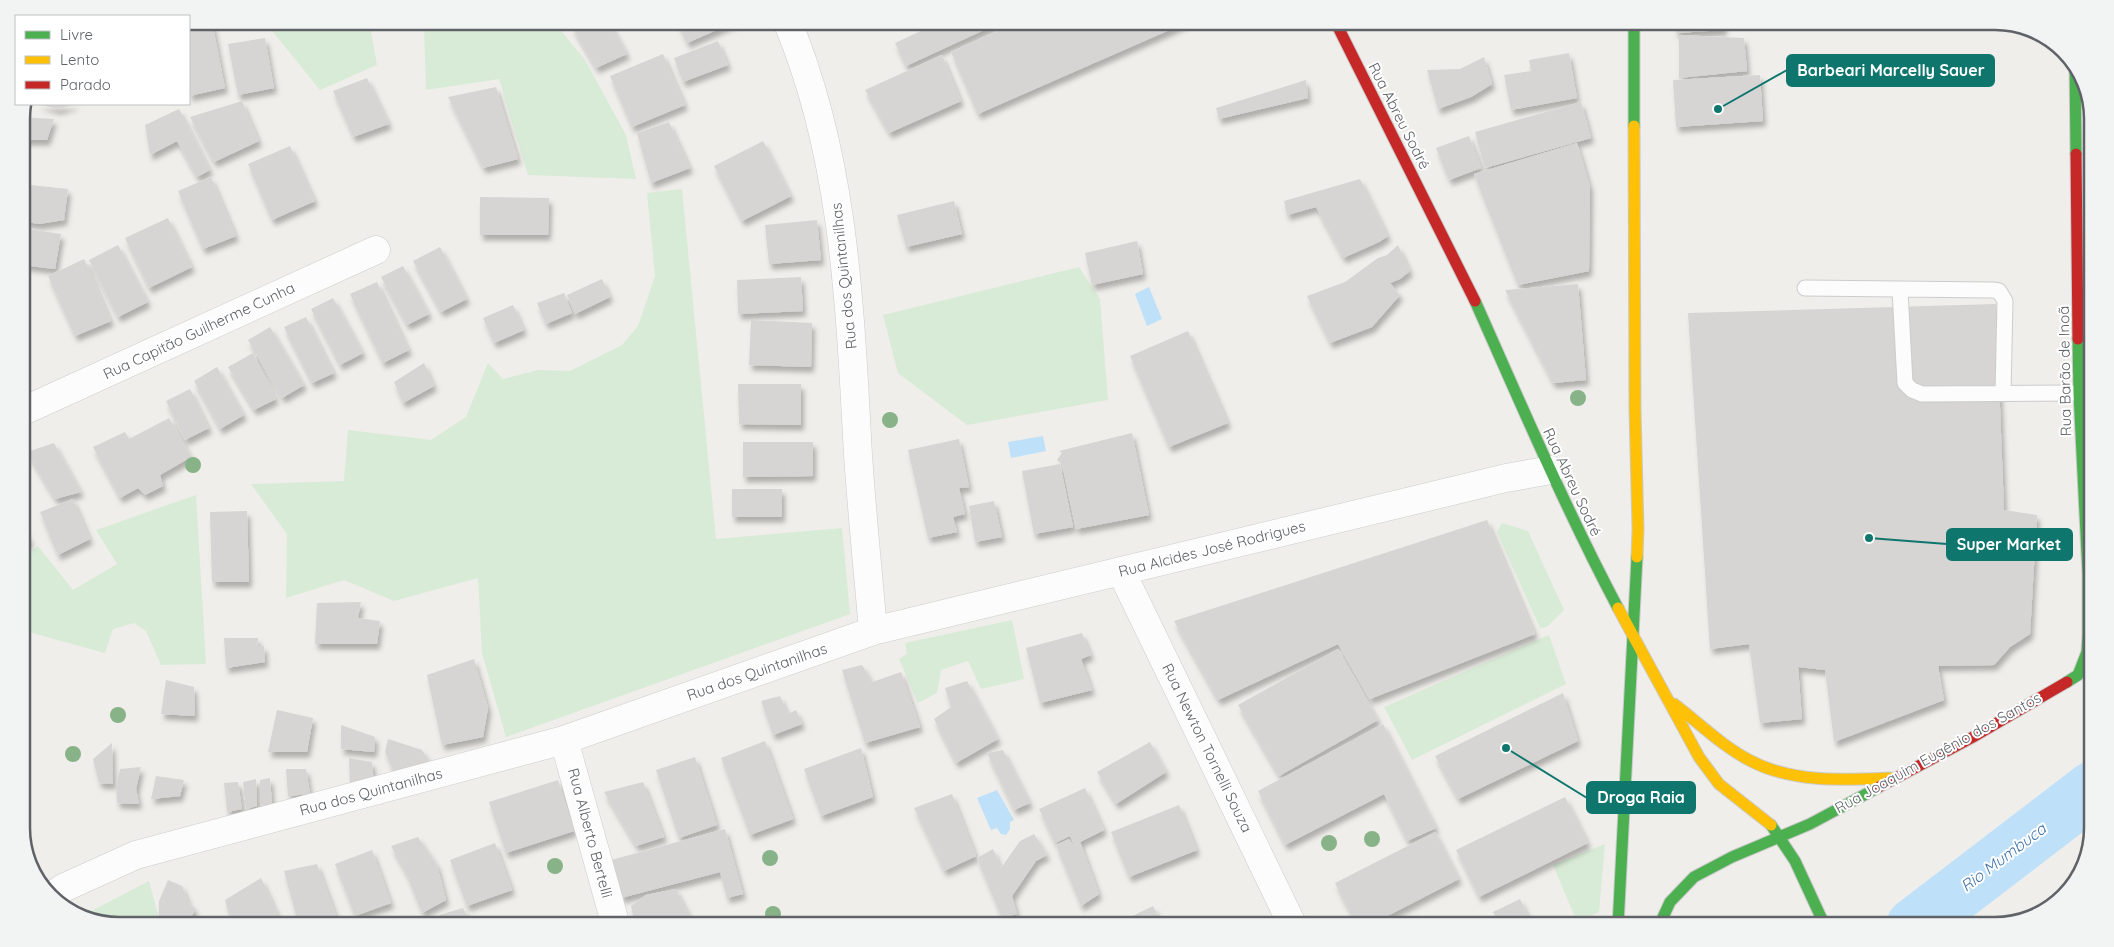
<svg xmlns="http://www.w3.org/2000/svg" width="2114" height="947" viewBox="0 0 2114 947" font-family="Quicksand,sans-serif">
  <style>
    .green { fill: #d8ebd6 }
    .water { fill: #bfe0f9 }
    .lines { fill: none; stroke-linecap: round; stroke-linejoin: round }
    .river { stroke: #bfe0f9; stroke-width: 56 }
    .building { fill: #d6d5d3; filter: url(#shadow) }
    .lane-casing { stroke: #cbcccc; stroke-width: 17 }
    .street-casing { stroke: #cbcccc; stroke-width: 29 }
    .fast-casing { stroke: #cacacb; stroke-width: 13 }
    .slow-casing { stroke: #cacacb; stroke-width: 13 }
    .jam-casing { stroke: #cacacb; stroke-width: 13 }
    .lane { stroke: #fdfcfc; stroke-width: 15 }
    .street { stroke: #fdfcfc; stroke-width: 28 }
    .fast { stroke: #4caf50; stroke-width: 11 }
    .slow { stroke: #ffc107; stroke-width: 11 }
    .jam { stroke: #c62828; stroke-width: 11 }
    .tree { fill: #88b388 }
    .labels { text-anchor: middle; stroke-width: 4; stroke-linejoin: round; paint-order: stroke }
    .street-label { font-size: 15px; fill: #5f6368; stroke: #fff }
    .water-label { font-size: 16px; font-style: italic; fill: #4174aa; stroke: #fff }
    .rim { fill: none; stroke: #5f6368; stroke-width: 2.5 }
    .leader { fill: none; stroke: #0f766e; stroke-width: 2 }
    .callout-dot { fill: #0f766e; stroke: #fff; stroke-width: 2 }
    .callout { fill: #0f766e; stroke: #0f766e; stroke-width: 2 }
    .callout-label { font-size: 16px; text-anchor: middle; font-weight: bold; fill: #fff }
  </style>
  <defs>
    <filter id="shadow"><feDropShadow dx="3" dy="5.5" stdDeviation="2.5" flood-color="#0004"/></filter>
  </defs>
  <rect width="100%" height="100%" fill="#efeeea"/>
  <path class="green" d="M295 21H369L377 65 320 90 269 27Z
    M459 21H553L585 60 626 135 636 179 528 175 499 79 426 90 424 26Z
    M682 189 716 539 842 528 850 614 506 737 482 653 478 578 394 601 344 580 286 598 287 534 251 484 344 481 348 430 431 440 466 417 488 363 503 379 538 370 570 371 622 345 638 326 655 276 647 193Z
    M1079 267 1100 299 1108 400 967 425 898 373 883 315Z
    M196 495 206 664 161 665 146 631 134 623 113 629 105 653 21 630V558L38 546 73 590 117 564 96 530Z
    M1502 523 1528 531 1564 610 1547 627 1540 628 1497 532Z
    M1012 620 1024 679 981 689 968 661 941 670 937 693 918 703 899 659 907 654 905 643Z
    M1549 635 1566 684 1412 760 1384 707Z
    M1605 844 1599 912 1577 922 1553 865Z
    M149 881 161 926H119L80 917Z"/>
  <path class="water" d="M1149 287 1162 319 1147 326 1135 294Z
    M1043 436 1046 451 1011 458 1008 442Z
    M997 790 1014 820 1010 822V829L1006 835 1001 834 997 828 991 830 977 798Z"/>
  <g class="lines">
    <path class="river" d="M1914 926 2093 789"/>
  </g>
  <path class="building" d="M586 21H609L627 54 596 68 572 27Z
    M677 21H737L687 43Z
    M942 21H996L997 24 906 66 895 43Z
    M1021 21H1190L978 114 951 52Z
    M1675 21H1724V30L1676 33Z
    M212 22 225 88 189 96V26Z
    M1679 35 1744 38 1747 71 1679 78Z
    M265 38 274 88 238 95 228 44Z
    M718 41 728 65 683 82 674 58Z
    M1569 53 1577 98 1511 110 1504 75 1531 71 1529 60Z
    M663 54 685 105 632 127 610 76Z
    M942 55 961 101 889 133 865 90Z
    M1484 57 1492 84 1471 97 1438 109 1427 70 1460 69Z
    M1760 75 1763 121 1676 127 1673 80Z
    M367 78 389 124 353 137 333 91Z
    M1306 80 1308 98 1219 119 1216 108Z
    M496 87 518 159 483 168 448 97Z
    M242 101 259 141 214 162 190 117Z
    M1581 102 1591 138 1485 168 1475 132Z
    M37 104H77L58 109Z
    M179 109 210 170 197 177 177 141 150 155 145 125Z
    M21 117 54 119 47 140H21Z
    M669 122 690 168 651 183 637 133Z
    M1469 136 1481 168 1449 180 1436 148Z
    M763 141 791 196 742 221 714 166Z
    M1577 143 1590 187 1589 271 1518 285 1474 174Z
    M290 146 315 201 272 220 248 164Z
    M211 177 236 236 203 249 178 191Z
    M1360 179 1388 236 1379 242 1343 258 1316 207 1287 215 1284 201Z
    M21 184 68 189 64 220 39 224 21 221Z
    M480 197 549 198 548 235H480Z
    M954 201 962 234 906 247 897 215Z
    M168 218 192 267 149 288 125 238Z
    M817 220 821 260 769 264 765 225Z
    M21 228 61 234 55 269 21 265Z
    M1137 241 1143 274 1092 285 1085 253Z
    M118 245 148 302 118 317 89 260Z
    M1398 245 1410 271 1400 279 1390 283 1400 295 1372 327 1330 343 1307 296 1345 282 1378 258 1387 255Z
    M440 247 467 299 441 312 413 261Z
    M84 259 111 321 75 336 48 276Z
    M403 266 429 314 407 325 381 277Z
    M801 277 803 311 738 314 737 280Z
    M602 279 610 297 575 314 567 295Z
    M377 282 409 350 383 363 350 294Z
    M1578 284 1586 380 1553 383 1505 290Z
    M564 293 572 313 546 324 537 303Z
    M333 298 363 353 340 365 311 309Z
    M1996 304 2004 510 2037 515 2030 634 2010 647 1994 665 1938 666 1944 700 1834 742 1825 670 1798 667 1802 719 1760 723 1749 644 1710 649 1688 313Z
    M513 305 524 330 494 343 483 318Z
    M306 317 334 373 312 383 284 327Z
    M751 320 812 323 811 367 749 365Z
    M270 327 304 385 282 398 248 340Z
    M1188 331 1228 423 1169 447 1130 356Z
    M253 353 276 399 254 410 228 367Z
    M424 363 434 386 403 403 394 382Z
    M217 367 244 415 220 429 194 381Z
    M738 384H801V425L739 424Z
    M190 389 209 428 185 440 166 401Z
    M169 418 191 457 160 475 163 486 145 495 138 488 120 498 93 447 125 432 129 439Z
    M1132 433 1149 515 1076 529 1062 464 1057 460 1062 453 1059 451Z
    M959 439 969 487 959 488 965 514 953 517 957 532 928 538 908 450Z
    M743 442H813V476L743 477Z
    M54 443 81 492 55 499 27 452Z
    M1060 464 1073 527 1034 534 1022 471Z
    M732 489H782V517H732Z
    M73 499 90 539 58 555 40 512Z
    M994 501 1002 537 975 542 969 506Z
    M247 511 249 582H212L210 512Z
    M1487 520 1535 634 1370 699 1338 644 1218 700 1174 621Z
    M21 522 31 542 21 546Z
    M361 602 358 618 380 621 377 644H315L317 603Z
    M1082 633 1091 655 1081 659 1092 690 1040 703 1026 648Z
    M224 638H258L257 646H264L265 662 226 668Z
    M1338 649 1378 720 1279 776 1238 705Z
    M474 659 488 708 483 737 442 745 427 675Z
    M862 665 872 682 901 672 920 727 865 743 842 670Z
    M166 680 194 687 195 716 161 714Z
    M967 681 998 739 956 763 934 719 951 707 945 688Z
    M1563 693 1578 741 1458 799 1435 756Z
    M780 696 788 714 796 710 802 724 773 735 761 701Z
    M277 710 313 718 307 752H268Z
    M1383 724 1436 828 1407 841 1384 794 1285 845 1258 791Z
    M341 725 375 737 374 752 341 749Z
    M388 739 422 750 432 766 397 779 385 752Z
    M765 741 793 819 750 835 721 758Z
    M1150 742 1166 772 1116 804 1097 772Z
    M112 743 113 784 99 783 93 759Z
    M861 748 873 797 821 816 804 769Z
    M1003 750 1030 803 1014 810 987 753Z
    M695 757 717 825 679 838 656 770Z
    M349 758 372 762 374 785 350 786Z
    M141 767 136 789 139 804 117 803 116 785 120 769Z
    M286 769H306L310 794 288 796Z
    M156 776 184 780 180 796 151 799Z
    M270 778 272 804 260 806V780Z
    M256 779 257 806 246 809 243 782Z
    M558 780 574 831 506 853 489 802Z
    M238 782 242 809 227 812 224 783Z
    M643 782 664 837 636 846 604 792Z
    M1085 788 1104 830 1080 842 1099 894 1081 906 1056 845 1069 839 1073 846 1074 845 1070 836 1055 843 1039 809Z
    M952 794 976 856 944 871 914 808Z
    M1565 797 1588 843 1479 897 1456 850Z
    M1179 805 1197 850 1129 877 1111 832Z
    M725 829 743 894 727 898 720 872 621 898 611 860Z
    M1435 832 1459 879 1368 926H1357L1335 883Z
    M1034 834 1047 855 1036 861 1012 896 1017 914 1002 918 977 858 993 849 1001 868 1020 841Z
    M418 837 437 865 446 900 422 913 407 875 391 846Z
    M495 843 512 890 467 906 450 860Z
    M372 850 391 903 355 916 335 864Z
    M317 864 339 924 299 926 284 871Z
    M261 878 283 926H232L225 900Z
    M168 880 182 886 188 901 195 909 188 926H182L159 916V901Z
    M676 889 690 917 656 926H635L631 906 646 895Z
    M1520 899 1533 926H1500L1493 912Z
    M1153 906 1163 926H1112Z
    M463 908 471 926H445L439 915Z
    M424 919 425 926H411V923Z
    M709 919 711 926H687L686 925Z"/>
  <g class="lines">
    <g class="lane-casing">
      <path id="lane" d="M1805 288 1993 290 1999 291 2005 301 2003 393
        M1900 290 1905 383 1912 390 1922 394 2079 393"/>
    </g>
    <g class="street-casing">
      <path id="street" d="M21 412 376 250
        M1121 571 1293 926
        M873 631 1506 478 1551 470
        M564 740 616 926
        M52 896 63 888 136 855 564 740 873 631C868 572 862 514 858 455 850 309 845 158 787 21"/>
    </g>
    <g class="fast-casing">
      <path id="fast" d="M1634 21V126
        M2075 63 2076 154
        M1475 301C1521 404 1565 508 1618 608
        M2067 682 2078 675 2087 652 2088 634V574L2079 393 2078 339
        M1771 825 1795 861 1825 926
        M1618 926 1637 557
        M1659 926 1670 902 1694 877 1732 857 1810 824 1879 787"/>
    </g>
    <g class="slow-casing">
      <path id="slow" d="M1634 126 1635 410 1638 529 1637 557
        M1618 608 1699 757 1719 784 1771 825
        M1674 704C1699 723 1723 747 1751 761 1793 783 1844 780 1890 778"/>
    </g>
    <g class="jam-casing">
      <path id="jam" d="M1335 21 1475 301
        M2076 154 2078 339
        M1879 787 1973 737 2067 682"/>
    </g>
    <use href="#lane" class="lane"/>
    <use href="#street" class="street"/>
    <use href="#fast" class="fast"/>
    <use href="#slow" class="slow"/>
    <use href="#jam" class="jam"/>
  </g>
  <g class="tree">
    <circle cx="1578" cy="398" r="8"/>
    <circle cx="890" cy="420" r="8"/>
    <circle cx="193" cy="465" r="8"/>
    <circle cx="118" cy="715" r="8"/>
    <circle cx="73" cy="754" r="8"/>
    <circle cx="1372" cy="839" r="8"/>
    <circle cx="1329" cy="843" r="8"/>
    <circle cx="770" cy="858" r="8"/>
    <circle cx="555" cy="866" r="8"/>
    <circle cx="773" cy="914" r="8"/>
  </g>
  <g class="labels">
    <g class="street-label">
      <text transform="translate(1399 116) rotate(63)" y="5">Rua Abreu Sodré</text>
      <text transform="translate(844 276) rotate(-96)" y="5">Rua dos Quintanilhas</text>
      <text transform="translate(199 331) rotate(-25)" y="5">Rua Capitão Guilherme Cunha</text>
      <text transform="translate(2065 371) rotate(-91)" y="5">Rua Barão de Inoã</text>
      <text transform="translate(1572 482) rotate(65)" y="5">Rua Abreu Sodré</text>
      <text transform="translate(1212 549) rotate(-14)" y="5">Rua Alcides José Rodrigues</text>
      <text transform="translate(757 672) rotate(-19)" y="5">Rua dos Quintanilhas</text>
      <text transform="translate(1207 748) rotate(64)" y="5">Rua Newton Tornelli Souza</text>
      <text transform="translate(1938 753) rotate(-29)" y="5">Rua Joaquim Eugênio dos Santos</text>
      <text transform="translate(371 792) rotate(-15)" y="5">Rua dos Quintanilhas</text>
      <text transform="translate(590 833) rotate(75)" y="5">Rua Alberto Bertelli</text>
    </g>
    <g class="water-label">
      <text transform="translate(2003 857) rotate(-37)" y="6">Rio Mumbuca</text>
    </g>
  </g>
  <path d="M0 0H2114V947H0ZM119 30H1995A89 89 0 0 1 2084 119V828A89 89 0 0 1 1995 917H119A89 89 0 0 1 30 828V119A89 89 0 0 1 119 30Z" fill="#f2f3f3" fill-rule="evenodd"/>
  <path class="rim" d="M119 30H1995A89 89 0 0 1 2084 119V828A89 89 0 0 1 1995 917H119A89 89 0 0 1 30 828V119A89 89 0 0 1 119 30Z"/>
  <path class="leader" d="M1718 109L1787 70M1869 538L1947 544M1506 748L1587 798"/>
  <g class="callout-dot">
    <circle cx="1718" cy="109" r="5"/>
    <circle cx="1869" cy="538" r="5"/>
    <circle cx="1506" cy="748" r="5"/>
  </g>
  <g class="callout">
    <rect x="1787" y="55" width="207" height="31" rx="5"/>
    <rect x="1947" y="529" width="125" height="31" rx="5"/>
    <rect x="1587" y="782" width="108" height="31" rx="5"/>
  </g>
  <g class="callout-label">
    <text x="1891" y="76">Barbeari Marcelly Sauer</text>
    <text x="2009" y="550">Super Market</text>
    <text x="1641" y="803">Droga Raia</text>
  </g>
  <rect x="15" y="15" width="175" height="90" fill="#ffffff" stroke="#bfc1c3"/>
  <rect x="25" y="31" width="25" height="8" fill="#4caf50" stroke="#bfc1c3"/>
  <text x="60" y="40" font-size="15" fill="#5f6368">Livre</text>
  <rect x="25" y="56" width="25" height="8" fill="#ffc107" stroke="#bfc1c3"/>
  <text x="60" y="65" font-size="15" fill="#5f6368">Lento</text>
  <rect x="25" y="81" width="25" height="8" fill="#c62828" stroke="#bfc1c3"/>
  <text x="60" y="90" font-size="15" fill="#5f6368">Parado</text>
</svg>
